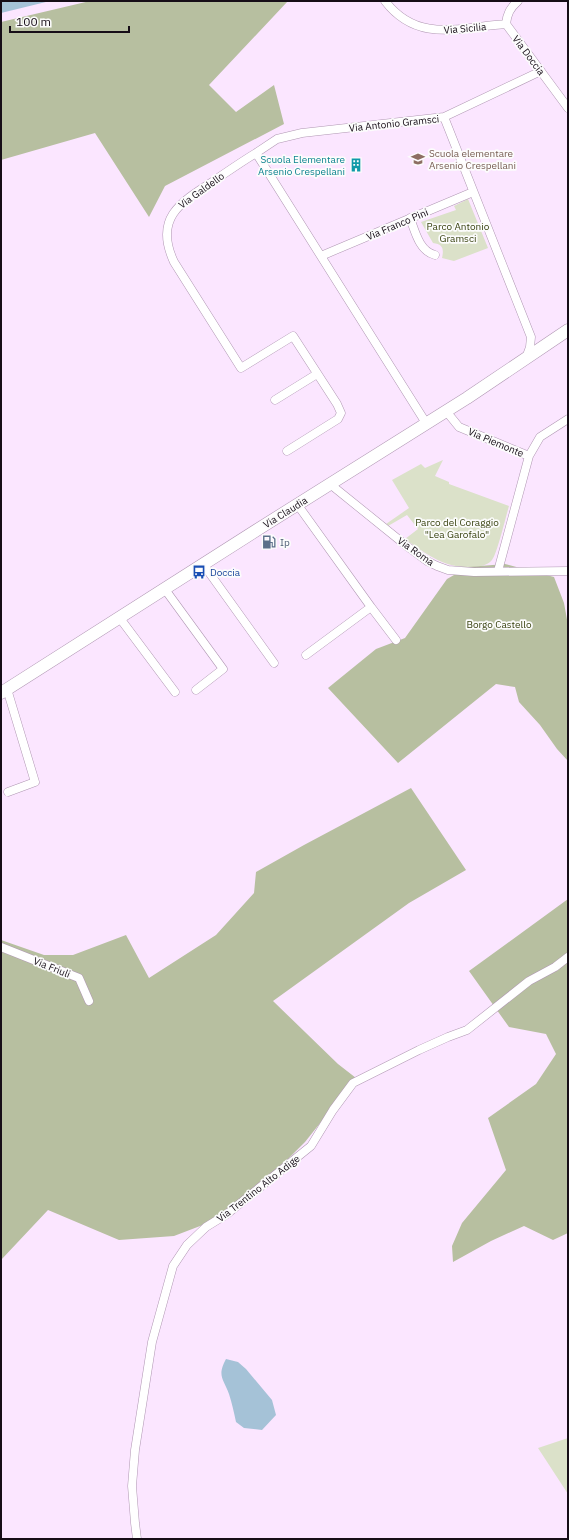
<svg xmlns="http://www.w3.org/2000/svg" width="569" height="1540" viewBox="0 0 569 1540" font-family="'IBM Plex Sans',sans-serif">
  <style>
    .green { fill: #dbe1c9 }
    .forest { fill: #b7bfa0 }
    .water { fill: #a5c2d7 }
    .lines { fill: none; stroke-linecap: round; stroke-linejoin: round }
    .minor-casing { stroke: #b097b3; stroke-width: 9 }
    .primary-casing { stroke: #b097b3; stroke-width: 13 }
    .minor { stroke: #fff; stroke-width: 8 }
    .primary { stroke: #fff; stroke-width: 12 }
    .labels { text-anchor: middle; stroke-width: 3.5; stroke-linejoin: round; paint-order: stroke }
    .street-label { font-size: 10px; fill: #160d17; stroke: #fcfcfc }
    .education-label { font-size: 10px; fill: #785e54; stroke: #fcfcfc; text-anchor: start }
    .culture-label { font-size: 10px; fill: #0d838f; stroke: #fcfcfc; text-anchor: end }
    .park-label { font-size: 10px; fill: #37410e; stroke: #fcfcfc }
    .service-label { font-size: 10px; fill: #4e5e75; stroke: #fcfcfc; text-anchor: start }
    .transit-label { font-size: 10px; fill: #164399; stroke: #fcfcfc; text-anchor: start }
  </style>
  <rect width="100%" height="100%" fill="#fbe6ff"/>
  <path class="green" d="M468 199 488 248 454 261 442 258C444 249 443 244 433 243L421 222 456 210 454 206Z
    M443 460 435 476 449 482V484L509 506C506 516 497 554 492 560 487 566 480 566 473 567 445 569 426 554 405 539L418 529 407 515 388 526 386 524 409 508 392 480 421 464 425 468Z
    M568 1438V1494L538 1448Z"/>
  <path class="forest" d="M90 1H288L209 85 236 112 274 85 284 124 165 186 149 217 95 133 1 160V22Z
    M505 564 554 577 564 603 568 625V761L557 749 540 725 519 702 515 687 496 684 398 763 328 688 376 649 405 638 447 579 468 567Z
    M411 788 466 870 409 903 273 1001 338 1064 356 1078 305 1142 234 1213 174 1236 119 1240 48 1210 1 1260V940L44 955H73L126 935 149 978 216 935 254 893 256 872 304 845Z
    M568 899V1233L553 1240 524 1226 491 1241 453 1262 452 1246 462 1223 506 1170 488 1118 536 1084 556 1054 546 1034 509 1027 469 971Z"/>
  <path class="water" d="M1 1H50L1 13Z
    M226 1359 238 1362 246 1369 272 1400 276 1415 262 1430 244 1428 236 1422C234 1413 232 1403 229 1394 223 1378 217 1376 226 1359Z"/>
  <g class="lines">
    <g class="minor-casing">
      <path id="minor" d="M385 1C418 44 460 27 506 24
        M518 1C510 8 507 14 506 24L568 108
        M444 117 541 71
        M256 153 277 139 302 133 444 117 531 337 530 347 526 358
        M410 218C415 231 419 251 435 255
        M321 256 473 192
        M275 400 317 374
        M446 411 459 427 529 456
        M287 451 338 419 341 413 337 404 293 336 241 368 174 262C154 219 179 203 212 182 227 172 241 162 256 153L426 423
        M330 484 408 547 427 561 437 566 448 570 474 572 568 571
        M297 504 371 607 306 655
        M203 564 274 663
        M498 571 529 456 540 437 568 419
        M164 588 223 669 196 690
        M371 607 396 640
        M119 617 175 692
        M7 689 35 782 8 792
        M1 947 79 978 89 1001
        M137 1539 135 1523 132 1486 135 1450 152 1342 173 1266 187 1245 206 1227 227 1214 311 1146 333 1110 353 1083 419 1050 448 1037 467 1030 529 981 555 967 568 957"/>
    </g>
    <g class="primary-casing">
      <path id="primary" d="M1 693 260 528 467 398 568 330"/>
    </g>
    <use href="#minor" class="minor"/>
    <use href="#primary" class="primary"/>
  </g>
  <defs>
    <g id="school-bare" transform="scale(1.08)"><path d="M0-5L7-2L0 1L-7-2ZM-4 1L0 2.5L4 1V4Q0 6-4 4Z" fill="#8d6e63" stroke="#fcfcfc" stroke-width="2.5" paint-order="stroke"/></g>
    <g id="building-bare" transform="scale(1.08)"><path d="M-4-6H4V6H1V3H-1V6H-4ZM-2.5-4.3h1.7v1.8h-1.7ZM.8-4.3h1.7v1.8H.8ZM-2.5-1h1.7V.8h-1.7ZM.8-1h1.7V.8H.8Z" fill="#0f9aa8" stroke="#fcfcfc" stroke-width="2.5" paint-order="stroke"/></g>
    <g id="fuel-bare" transform="scale(1.08)"><path d="M-5.5-6h7V0h2V4h1.3V-2.5L3-4.5l.8-.8L6-3V5H2.5V1h-1V6h-7ZM-4.2-4.7v3.2H.2V-4.7Z" fill="#5c6f8a" stroke="#fcfcfc" stroke-width="2.5" paint-order="stroke"/></g>
    <g id="bus-bare" transform="scale(1.08)"><path d="M-5-6H5V4H4V6H2V4H-2V6H-4V4H-5ZM-3.5-4V0h7V-4ZM-3.5 1.2v1.5H-2V1.2ZM2 1.2v1.5H3.5V1.2Z" fill="#1a4fb4" stroke="#fcfcfc" stroke-width="2.5" paint-order="stroke"/></g>
  </defs>
  <g fill-rule="evenodd">
    <use href="#school-bare" x="418" y="159"/>
    <use href="#building-bare" x="356" y="165"/>
    <use href="#fuel-bare" x="269" y="542"/>
    <use href="#bus-bare" x="199" y="572"/>
  </g>
  <g class="labels">
    <g class="street-label">
      <text transform="translate(465 28) rotate(-5)" y="4">Via Sicilia</text>
      <text transform="translate(529 55) rotate(53)" y="4">Via Doccia</text>
      <text transform="translate(394 123) rotate(-6)" y="4">Via Antonio Gramsci</text>
      <text transform="translate(201 190) rotate(-36)" y="4">Via Galdello</text>
      <text transform="translate(397 224) rotate(-23)" y="4">Via Franco Pini</text>
      <text transform="translate(496 442) rotate(23)" y="4">Via Piemonte</text>
      <text transform="translate(285 512) rotate(-32)" y="4">Via Claudia</text>
      <text transform="translate(416 551) rotate(35)" y="4">Via Roma</text>
      <text transform="translate(52 967) rotate(22)" y="4">Via Friuli</text>
      <text transform="translate(258 1188) rotate(-38)" y="4">Via Trentino Alto Adige</text>
    </g>
    <g class="education-label">
      <text x="429" y="157">Scuola elementare<tspan x="429" dy="12">Arsenio Crespellani</tspan></text>
    </g>
    <g class="culture-label">
      <text x="345" y="163">Scuola Elementare<tspan x="345" dy="12">Arsenio Crespellani</tspan></text>
    </g>
    <g class="park-label">
      <text x="458" y="230">Parco Antonio<tspan x="458" dy="12">Gramsci</tspan></text>
      <text x="457" y="526">Parco del Coraggio<tspan x="457" dy="12">"Lea Garofalo"</tspan></text>
      <text x="499" y="628">Borgo Castello</text>
    </g>
    <g class="service-label">
      <text x="280" y="546">Ip</text>
    </g>
    <g class="transit-label">
      <text x="210" y="576">Doccia</text>
    </g>
  </g>
  <rect width="569" height="1540" fill="none" stroke="#160d17" stroke-width="4"/>
  <path d="M10 26v6h119v-6" fill="none" stroke="#160d17" stroke-width="2"/>
  <text x="16" y="26" font-size="12" fill="#160d17" stroke="#fcfcfc" stroke-width="3" paint-order="stroke">100 m</text>
</svg>
